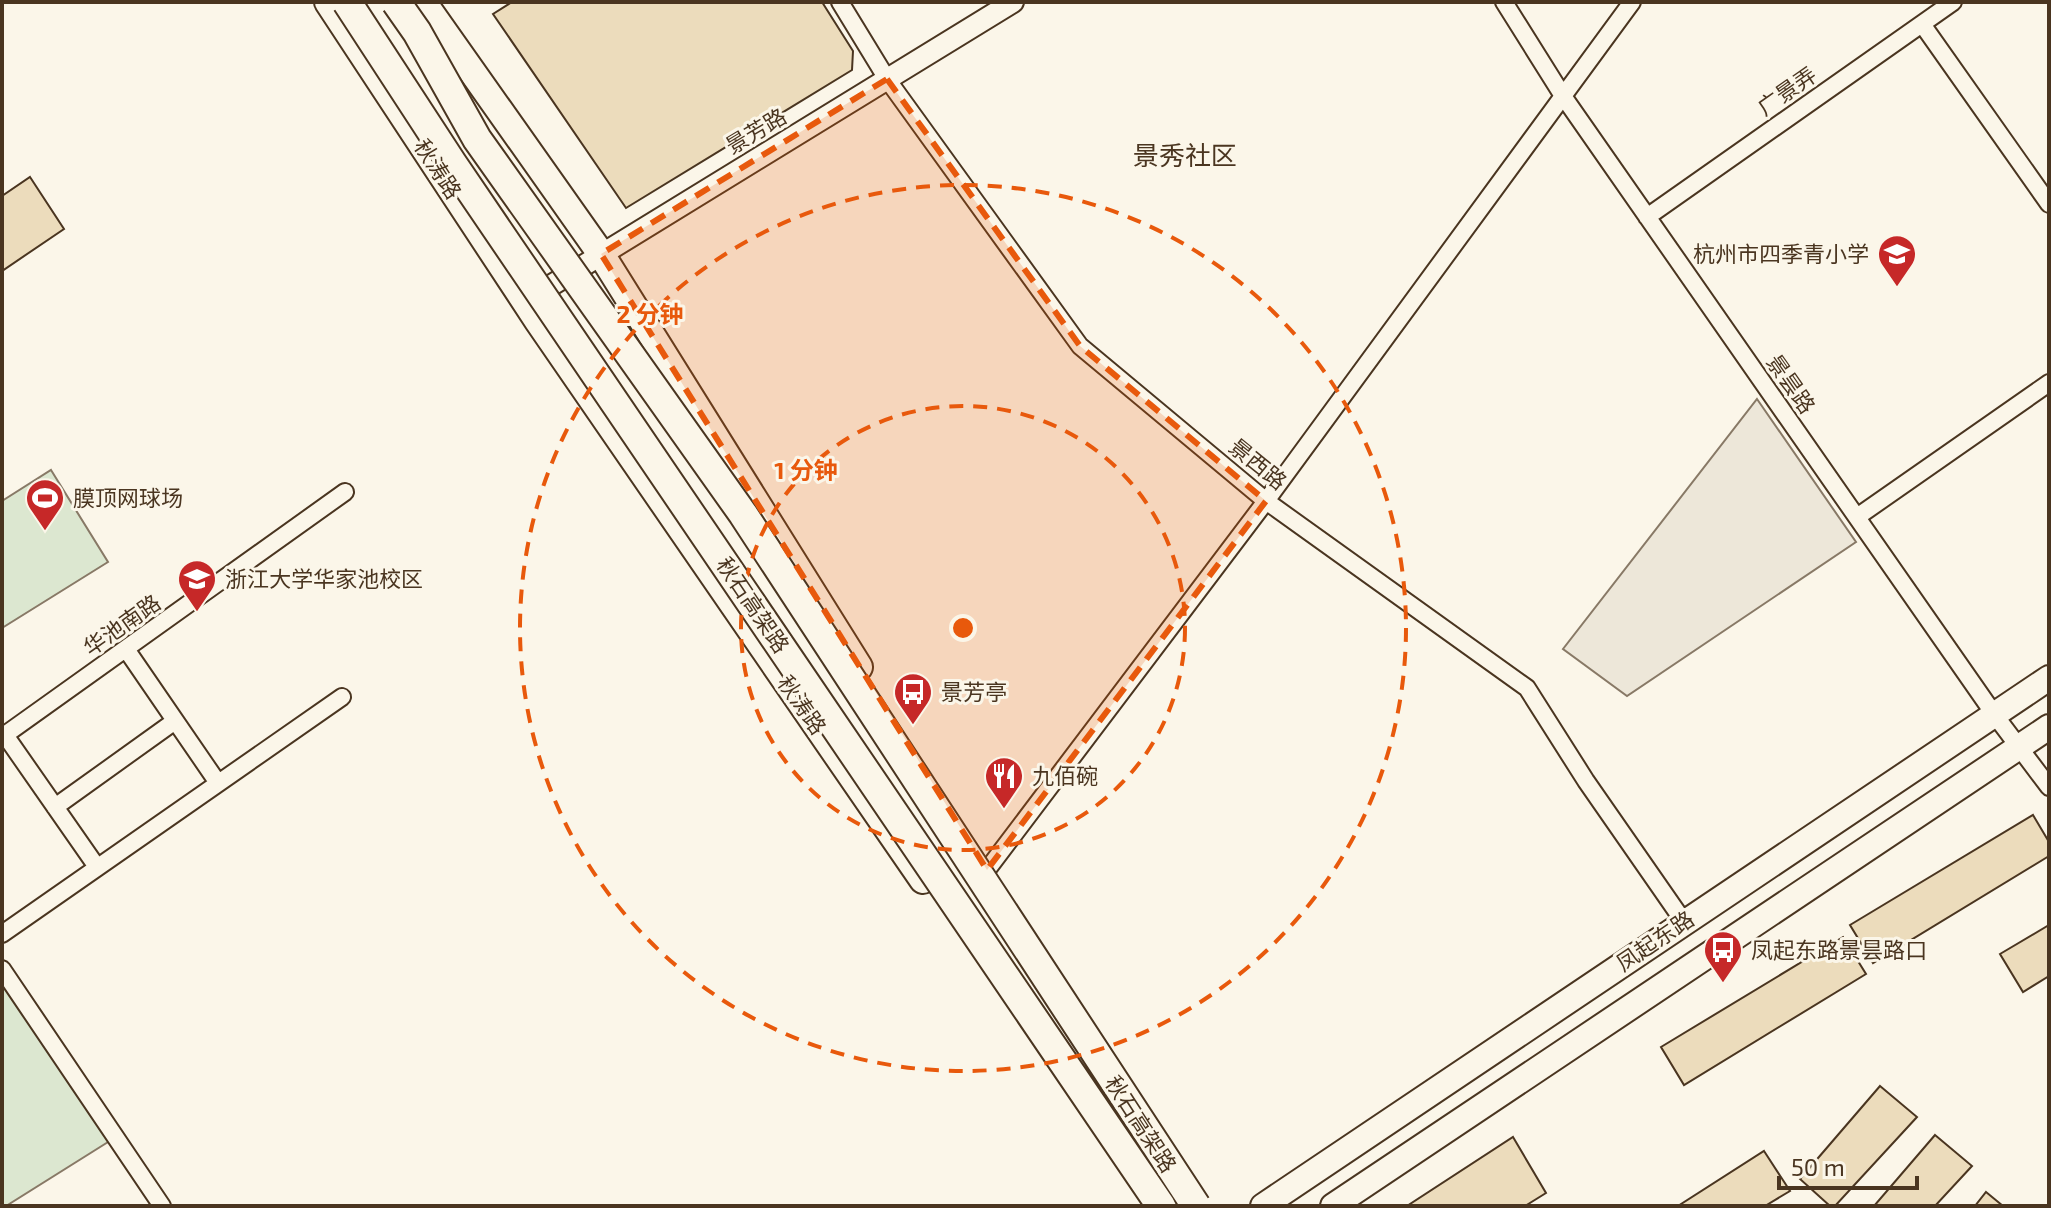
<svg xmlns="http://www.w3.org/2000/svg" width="2051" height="1208" viewBox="0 0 2051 1208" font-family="'Exo 2','Noto Sans SC',sans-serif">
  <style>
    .green { fill: #dce7d0; stroke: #887966; stroke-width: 2 }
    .parking { fill: #ede7d9; stroke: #887966; stroke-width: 2 }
    .building { fill: #ecdcbc; stroke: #4a3520; stroke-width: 2 }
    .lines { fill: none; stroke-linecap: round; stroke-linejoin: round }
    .minor-casing { stroke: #4a3520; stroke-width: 20 }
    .tertiary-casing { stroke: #4a3520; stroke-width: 24 }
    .secondary-casing { stroke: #4a3520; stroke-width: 28 }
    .primary-casing { stroke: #4a3520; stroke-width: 30 }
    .minor { stroke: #fbf6e9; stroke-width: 16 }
    .tertiary { stroke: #fbf6e9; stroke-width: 20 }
    .secondary { stroke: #fbf6e9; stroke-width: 24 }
    .primary { stroke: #fbf6e9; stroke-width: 26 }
    .trunk-bridge-casing { stroke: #4a3520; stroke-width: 32; stroke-linecap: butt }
    .trunk-bridge { stroke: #fbf6e9; stroke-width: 28 }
    .marked { fill: #e8590c; fill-opacity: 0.2; stroke: #e8590c; stroke-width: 6; stroke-dasharray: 16 10; stroke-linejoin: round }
    .ring { fill: none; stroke: #e8590c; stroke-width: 4; stroke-dasharray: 14 10 }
    .labels { text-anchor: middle; stroke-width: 6; stroke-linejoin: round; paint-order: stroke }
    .street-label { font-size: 22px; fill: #4a3520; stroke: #fbf6e9 }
    .poi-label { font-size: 22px; fill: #4a3520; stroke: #fbf6e9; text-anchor: start }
    .quarter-label { font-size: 26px; fill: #4a3520; stroke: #fbf6e9 }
    .centre { fill: #e8590c; stroke: #fbf6e9; stroke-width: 4 }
    .ring-label { font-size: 24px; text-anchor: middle; font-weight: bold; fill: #e8590c; stroke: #fbf6e9; stroke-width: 6; stroke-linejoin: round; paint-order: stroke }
  </style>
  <rect width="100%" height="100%" fill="#fbf6e9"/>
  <path class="green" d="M51 470 108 562 2 628V501Z
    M2 969 116 1137 6 1206H2Z"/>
  <path class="parking" d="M1757 399 1856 542 1627 696 1563 649Z"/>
  <path class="building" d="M512 2H822L853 51 852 70 626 208 493 14Z
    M30 177 64 229 2 271V196Z
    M2033 815 2049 842V856L1873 963 1850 925Z
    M2049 925V976L2023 992 2000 954Z
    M1843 937 1866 974 1684 1085 1661 1047Z
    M1880 1086 1917 1117 1835 1206H1830L1800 1179Z
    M1935 1135 1972 1166 1935 1206H1874Z
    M1513 1137 1546 1193 1525 1206H1407Z
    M1764 1151 1790 1191 1765 1206H1678Z
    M1986 1192 2003 1206H1975Z"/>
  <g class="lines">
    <g class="minor-casing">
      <path id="minor" d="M840 2 887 79 1080 346 1266 501 1527 688 1586 781 1684 922
        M1504 2 1563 96 1994 714 2049 787
        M1922 24 2049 204
        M1647 217 1953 2
        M1857 517 2049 383
        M126 649 218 783
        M5 735 97 867
        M2 737 345 492
        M55 807 175 721
        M987 870 1266 501 1632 2
        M2 934 342 697
        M2 969 162 1206"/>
    </g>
    <g class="tertiary-casing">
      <path id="tertiary" d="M529 299 1013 2"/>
    </g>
    <g class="secondary-casing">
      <path id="secondary" d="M1263 1206 2049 678
        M1333 1206 2049 727"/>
    </g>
    <g class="primary-casing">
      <path id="primary" d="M328 2 538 321 923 880
        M423 2 601 254 859 667"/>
    </g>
    <use href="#minor" class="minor"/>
    <use href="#tertiary" class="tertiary"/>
    <use href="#secondary" class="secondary"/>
    <use href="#primary" class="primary"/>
    <g class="trunk-bridge-casing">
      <path id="trunk-bridge" d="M347 2 452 163 1161 1206
        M396 2 417 32 477 139 743 514 1196 1206"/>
    </g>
    <use href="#trunk-bridge" class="trunk-bridge"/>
  </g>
  <path class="marked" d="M887 79 1080 346 1266 501 987 870 601 254Z"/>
  <g class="ring">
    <circle cx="963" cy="628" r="222"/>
    <circle cx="963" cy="628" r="443"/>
  </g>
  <defs>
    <g id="school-pin" transform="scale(2)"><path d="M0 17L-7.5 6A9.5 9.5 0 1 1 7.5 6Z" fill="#c62828" stroke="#fbf6e9"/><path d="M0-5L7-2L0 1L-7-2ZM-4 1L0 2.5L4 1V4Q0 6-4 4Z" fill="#fff"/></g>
    <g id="stadium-pin" transform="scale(2)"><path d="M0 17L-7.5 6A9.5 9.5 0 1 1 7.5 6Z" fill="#c62828" stroke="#fbf6e9"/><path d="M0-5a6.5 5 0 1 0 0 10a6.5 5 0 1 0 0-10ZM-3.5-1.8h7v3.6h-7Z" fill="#fff"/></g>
    <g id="university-pin" transform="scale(2)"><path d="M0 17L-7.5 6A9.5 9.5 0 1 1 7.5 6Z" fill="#c62828" stroke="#fbf6e9"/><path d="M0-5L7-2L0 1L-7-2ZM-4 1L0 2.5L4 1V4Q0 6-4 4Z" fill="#fff"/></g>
    <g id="bus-pin" transform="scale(2)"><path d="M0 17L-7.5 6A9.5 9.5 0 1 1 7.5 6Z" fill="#c62828" stroke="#fbf6e9"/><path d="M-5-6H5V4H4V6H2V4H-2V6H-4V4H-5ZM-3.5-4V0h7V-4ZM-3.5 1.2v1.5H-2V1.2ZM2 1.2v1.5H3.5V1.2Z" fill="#fff"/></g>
    <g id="restaurant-pin" transform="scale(2)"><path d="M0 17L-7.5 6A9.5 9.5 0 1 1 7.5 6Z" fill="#c62828" stroke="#fbf6e9"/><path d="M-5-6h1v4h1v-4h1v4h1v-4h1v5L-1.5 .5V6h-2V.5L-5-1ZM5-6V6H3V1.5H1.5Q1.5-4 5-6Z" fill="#fff"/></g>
  </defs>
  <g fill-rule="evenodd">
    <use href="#school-pin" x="1897" y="254"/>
    <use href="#stadium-pin" x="45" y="498"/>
    <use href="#university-pin" x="197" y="579"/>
    <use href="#bus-pin" x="913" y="692"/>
    <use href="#restaurant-pin" x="1004" y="776"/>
    <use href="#bus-pin" x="1723" y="950"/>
  </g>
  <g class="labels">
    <g class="street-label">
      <text transform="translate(1787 91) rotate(-35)" y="8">广景弄</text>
      <text transform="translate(756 131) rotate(-31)" y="8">景芳路</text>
      <text transform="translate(438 169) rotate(57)" y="8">秋涛路</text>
      <text transform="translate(1791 384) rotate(55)" y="8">景昙路</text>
      <text transform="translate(1258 464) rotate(39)" y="8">景西路</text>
      <text transform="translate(753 605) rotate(56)" y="8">秋石高架路</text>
      <text transform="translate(122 625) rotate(-35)" y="8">华池南路</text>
      <text transform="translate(802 705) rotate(55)" y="8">秋涛路</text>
      <text transform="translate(1655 941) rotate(-34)" y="8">凤起东路</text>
      <text transform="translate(1141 1124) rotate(57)" y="8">秋石高架路</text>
    </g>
    <g class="poi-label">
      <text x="1869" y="262" text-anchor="end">杭州市四季青小学</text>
      <text x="73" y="506">膜顶网球场</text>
      <text x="225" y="587">浙江大学华家池校区</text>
      <text x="941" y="700">景芳亭</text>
      <text x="1032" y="784">九佰碗</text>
      <text x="1751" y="958">凤起东路景昙路口</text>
    </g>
    <g class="quarter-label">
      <text x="1185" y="165">景秀社区</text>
    </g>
  </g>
  <circle cx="963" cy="628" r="12" class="centre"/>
  <g class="ring-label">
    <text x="650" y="323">2 分钟</text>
    <text x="806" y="479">1 分钟</text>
  </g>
  <rect width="2051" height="1208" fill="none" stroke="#4a3520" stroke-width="8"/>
  <path d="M1779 1176v12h138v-12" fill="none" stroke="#4a3520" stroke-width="4"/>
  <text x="1791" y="1176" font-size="24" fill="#4a3520" stroke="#fbf6e9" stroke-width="6" paint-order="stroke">50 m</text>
</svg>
